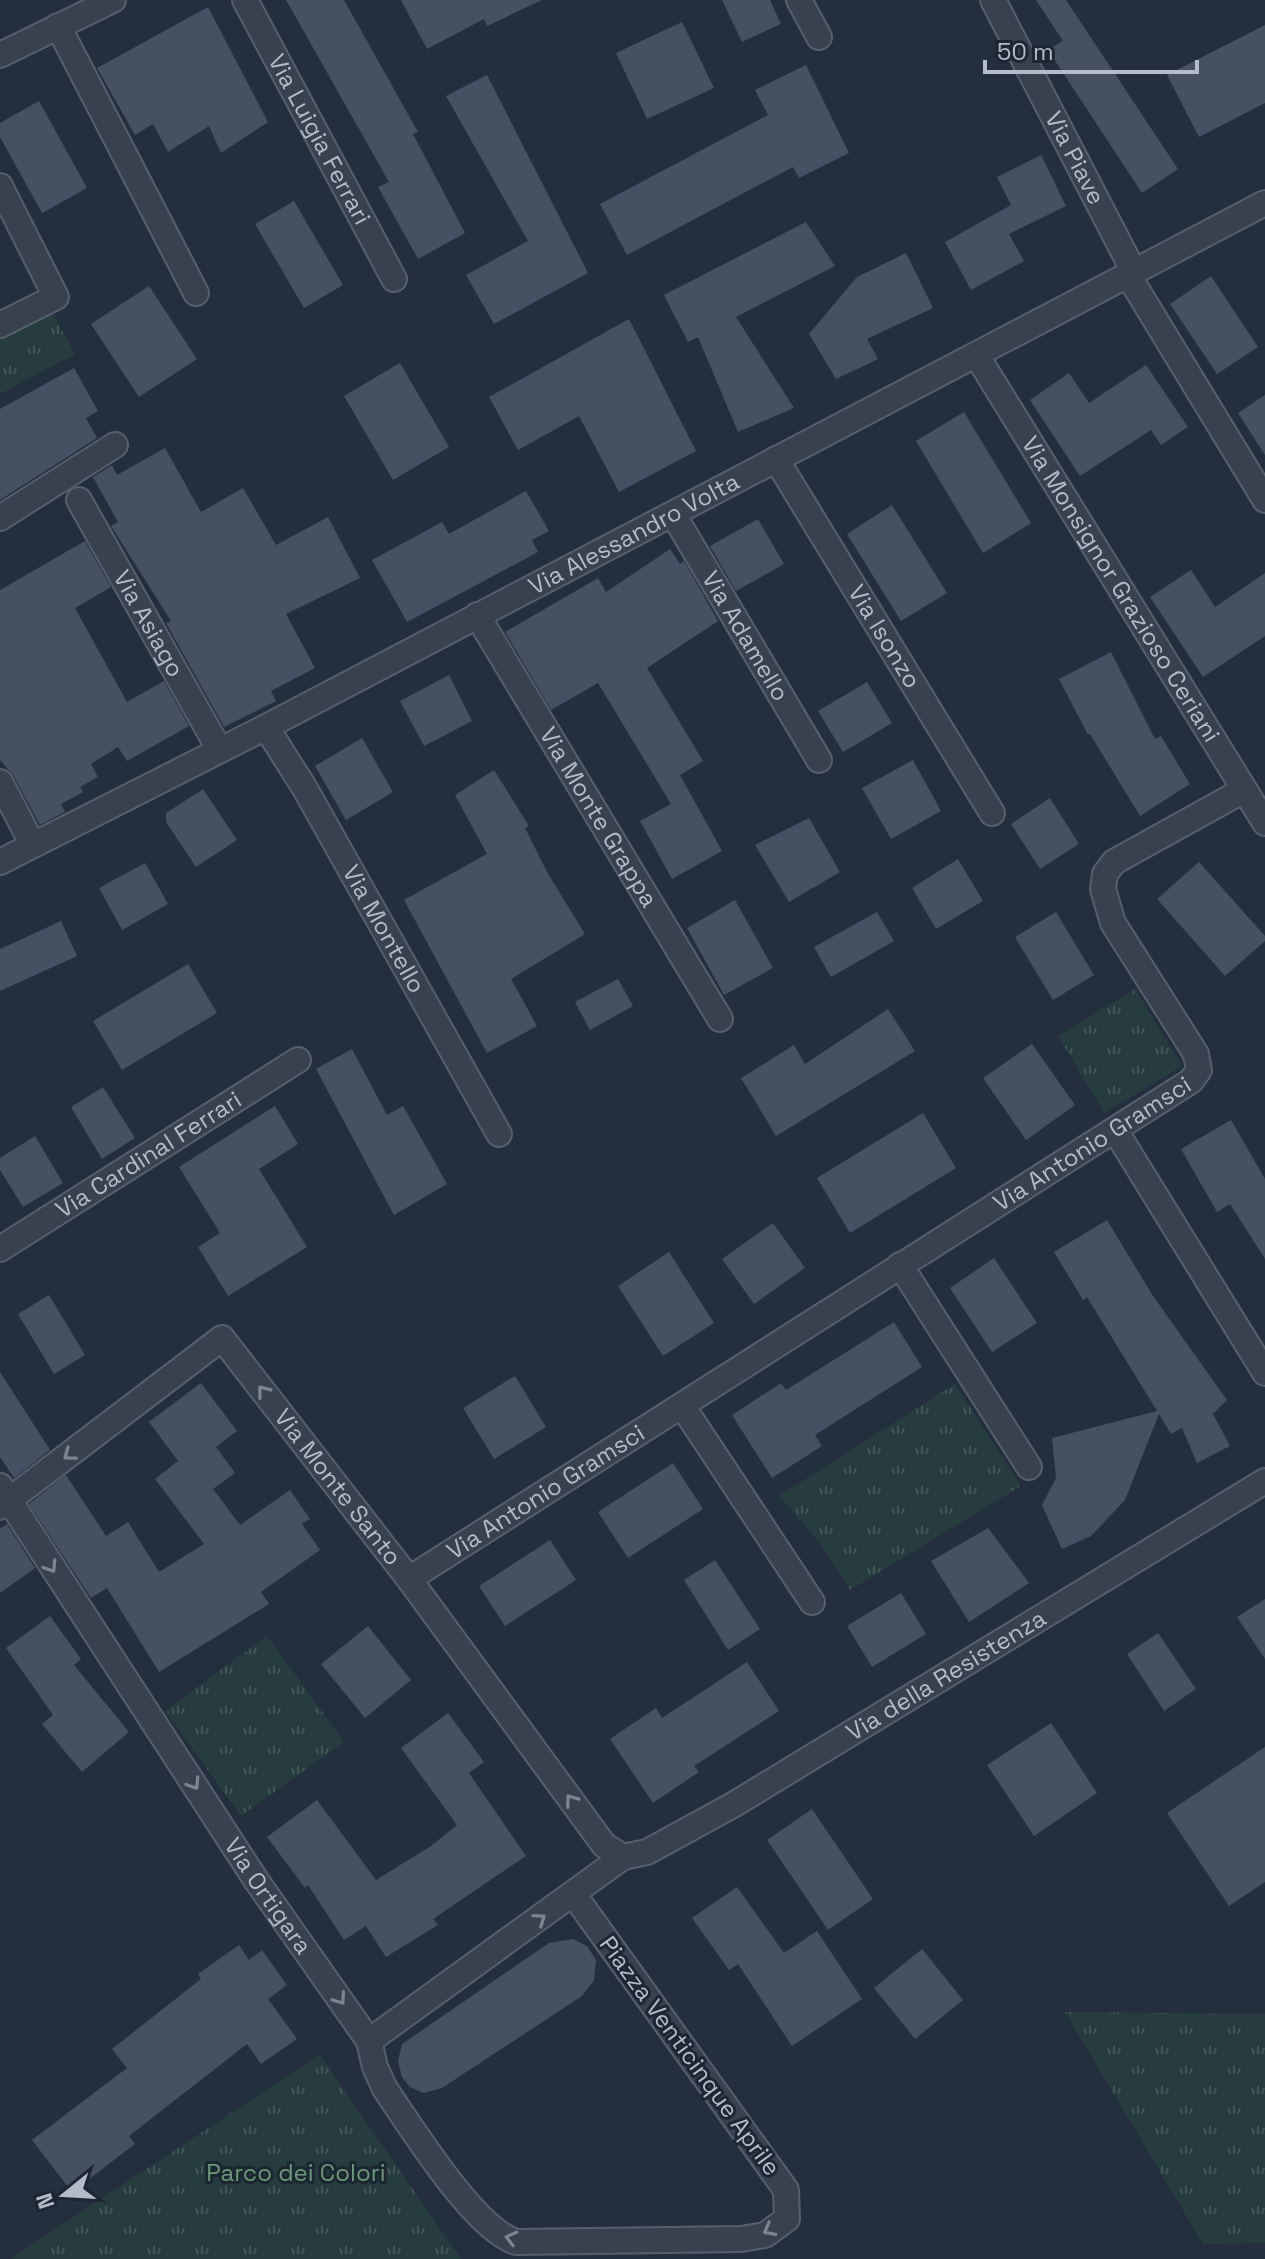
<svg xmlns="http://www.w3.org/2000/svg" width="1265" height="2259" viewBox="0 0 1265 2259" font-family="'Space Grotesk',sans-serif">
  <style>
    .grass { fill: url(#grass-tufts) }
    .building { fill: #455162 }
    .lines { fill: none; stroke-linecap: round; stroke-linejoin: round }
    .street-casing { stroke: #565f6c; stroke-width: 28 }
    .street { stroke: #38414e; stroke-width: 24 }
    .oneway { stroke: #7c8592 }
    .labels { text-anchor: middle; stroke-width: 6; stroke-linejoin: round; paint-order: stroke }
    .street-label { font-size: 24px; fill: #b4bcc9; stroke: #1d2633 }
    .park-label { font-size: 24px; fill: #6b9a76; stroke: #1d2633 }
  </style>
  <defs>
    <pattern id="grass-tufts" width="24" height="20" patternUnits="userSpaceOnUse" patternTransform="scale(2)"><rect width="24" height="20" fill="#263c3f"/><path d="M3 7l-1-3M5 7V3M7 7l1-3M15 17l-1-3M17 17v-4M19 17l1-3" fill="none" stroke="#435659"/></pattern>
  </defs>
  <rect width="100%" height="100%" fill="#242f3e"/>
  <path class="grass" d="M47 302 75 354 0 394V328Z
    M1135 989 1182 1066 1104 1113 1058 1036Z
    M955 1384 1021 1486 850 1590 820 1543 779 1496Z
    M267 1636 344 1742 241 1816 165 1711Z
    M1065 2012 1265 2014V2243L1203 2244Z
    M319 2054 461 2259H10L319 2055Z"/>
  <path class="building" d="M286 0H344L418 132 413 134 465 233 418 259 378 187 389 182Z
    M401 0H542L487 26 484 19 427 49Z
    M722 0H770L781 24 742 42Z
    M1036 0H1066L1178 169 1142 193 1048 50 1063 41Z
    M208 7 268 122 221 153 209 126 168 152 153 124 135 135 97 68Z
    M682 22 714 88 647 119 616 53Z
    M1265 25V103L1199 137 1167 75Z
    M806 65 849 153 799 178 793 167 627 255 600 204 768 115 755 90Z
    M487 75 588 273 494 324 466 275 528 241 446 96Z
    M39 101 87 188 42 213 0 137V123Z
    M1041 155 1066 206 1009 234 1024 261 971 290 945 242 1011 205 997 177Z
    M294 201 343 285 304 308 255 224Z
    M806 222 835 266 736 317 794 408 738 432 698 337 688 342 664 295Z
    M906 253 933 308 867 339 878 359 836 379 809 334 857 277Z
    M1211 276 1258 347 1217 374 1170 304Z
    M149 286 197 359 139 397 91 324Z
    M629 319 696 451 619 492 579 416 518 450 489 397Z
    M400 363 449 447 393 480 344 396Z
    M1146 365 1188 427 1161 445 1151 430 1080 476 1030 400 1069 373 1089 403Z
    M74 368 98 411 86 418 97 438 0 500V409Z
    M1265 395V455L1238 413Z
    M964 412 1031 523 983 553 916 441Z
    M165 448 201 512 243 488 276 545 328 517 360 578 286 614 315 668 271 691 276 701 224 727 166 623 171 621 111 526 118 522 93 477 112 465 117 475Z
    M526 491 549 531 532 540 538 552 407 622 372 560 442 522 449 534Z
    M892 505 947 593 901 621 847 534Z
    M758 519 784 564 736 591 710 546Z
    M85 541 111 587 75 608 127 702 164 681 189 726 127 761 118 747 91 764 98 777 80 787 83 792 61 804 65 812 40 825 13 775 0 760V590Z
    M670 549 680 564 684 561 718 621 647 668 703 761 680 775 722 851 672 879 640 821 671 804 598 683 551 710 505 632 598 578 606 592Z
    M1191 570 1215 607 1265 573V636L1203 677 1150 597Z
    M1111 652 1155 739 1161 736 1190 784 1140 816 1090 734 1088 735 1059 679Z
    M449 675 472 721 424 746 400 701Z
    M867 682 892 723 843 752 818 711Z
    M362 738 393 792 346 820 315 766Z
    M913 760 941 811 891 839 862 788Z
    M494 770 529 826 525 828 547 872 585 934 511 979 537 1026 487 1053 404 900 487 854 455 795Z
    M203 789 237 840 196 867 166 822V813Z
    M1050 798 1079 844 1040 869 1011 824Z
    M809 818 840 872 789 902 755 845Z
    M958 859 983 901 936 929 912 888Z
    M1199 862 1265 936V941L1225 976 1157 899Z
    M145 863 168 904 122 930 99 888Z
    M735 900 773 968 724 995 687 928Z
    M877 912 894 941 831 977 814 947Z
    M1056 912 1094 975 1053 1000 1015 937Z
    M61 921 77 956 0 991V949Z
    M188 964 217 1013 122 1070 93 1021Z
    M618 979 633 1006 590 1030 575 1002Z
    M888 1009 915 1051 776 1136 741 1078 794 1045 805 1064Z
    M1032 1044 1075 1105 1026 1140 983 1078Z
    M352 1049 387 1115 403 1106 447 1184 394 1215 316 1069Z
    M103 1087 135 1138 102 1159 71 1107Z
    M275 1106 298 1144 259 1169 307 1247 228 1296 198 1247 220 1233 179 1167Z
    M923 1113 956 1168 850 1233 817 1178Z
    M1231 1120 1265 1179V1259L1230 1204 1217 1212 1181 1149Z
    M35 1136 63 1183 23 1207 0 1170V1158Z
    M1107 1220 1153 1296 1227 1400 1213 1414 1230 1446 1197 1463 1182 1428 1171 1434 1159 1414 1125 1500 1091 1536 1062 1549 1042 1505 1056 1478 1052 1438 1157 1411 1087 1297 1083 1300 1054 1252Z
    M773 1223 805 1268 754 1304 722 1259Z
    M669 1252 714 1323 663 1356 618 1286Z
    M994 1258 1037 1323 992 1352 950 1288Z
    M49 1295 85 1355 54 1374 18 1314Z
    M894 1322 922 1367 815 1435 822 1446 772 1478 732 1415 781 1383 786 1390Z
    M0 1372 50 1450 14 1478 0 1457Z
    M515 1376 546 1427 494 1459 463 1408Z
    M201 1383 237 1431 216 1447 235 1473 213 1489 240 1525 290 1490 310 1519 302 1524 320 1550 261 1592 269 1604 159 1672 107 1588 91 1598 29 1504 66 1475 106 1536 128 1522 159 1572 204 1544 155 1479 178 1461 149 1422Z
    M673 1463 703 1509 628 1558 598 1512Z
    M7 1524 35 1568 0 1593V1529Z
    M988 1528 1029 1583 969 1622 931 1561Z
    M550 1540 576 1580 505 1626 479 1586Z
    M715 1560 760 1629 728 1650 684 1580Z
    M901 1593 926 1634 872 1667 847 1626Z
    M1265 1599V1659L1237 1617Z
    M50 1616 81 1659 74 1665 129 1732 82 1772 42 1724 53 1715 6 1648Z
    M368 1626 411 1680 365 1718 321 1664Z
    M1158 1633 1196 1689 1164 1711 1127 1654Z
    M747 1662 779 1711 694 1766 699 1772 653 1803 610 1739 656 1708 662 1718Z
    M448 1713 484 1762 469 1773 526 1856 433 1919 438 1925 386 1957 366 1926 344 1940 308 1885 305 1888 267 1837 317 1800 376 1880 431 1846 457 1825 401 1748Z
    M1051 1723 1097 1793 1034 1836 987 1765Z
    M1265 1747V1882L1229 1906 1167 1813Z
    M812 1809 873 1899 828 1930 767 1840Z
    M737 1887 784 1953 817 1931 862 1999 792 2046 738 1964 729 1970 692 1918Z
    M573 1939 587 1946 596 1960 594 1980 582 1996 442 2088 423 2093 410 2087 402 2077 398 2061 402 2044 549 1943Z
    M239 1945 249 1960 262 1950 287 1985 268 1999 297 2039 261 2064 247 2044 129 2136 135 2144 72 2192 32 2140 127 2068 112 2049 201 1979 198 1974Z
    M922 1949 963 2000 915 2039 874 1988Z"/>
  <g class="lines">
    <g class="street-casing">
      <g id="street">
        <path id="s1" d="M245 0 394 279"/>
        <path d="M799 0 819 37"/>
        <path id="s2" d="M993 0 1134 272"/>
        <path d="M58 26 196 293"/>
        <path d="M0 55 113 0"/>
        <path d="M0 186 56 297 0 325"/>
        <path d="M1128 275 1265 500"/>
        <path id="s3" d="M977 356 1265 823"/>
        <path id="s4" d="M776 459 992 813"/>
        <path id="s5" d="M79 500 219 749"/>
        <path id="s6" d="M673 514 819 760"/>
        <path d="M0 518 115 445"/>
        <path id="s7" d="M477 615 720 1019"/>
        <path id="s8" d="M266 727 304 787 499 1134"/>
        <path d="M0 782 33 845"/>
        <path id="s9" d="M0 862 266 727 1265 203"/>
        <path d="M1115 1130 1265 1373"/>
        <path id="s10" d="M0 1249 298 1060"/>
        <path d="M900 1265 1029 1467"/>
        <path d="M683 1407 812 1602"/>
        <path id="s11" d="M0 1486 256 1880 369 2041 623 1857"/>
        <path id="s12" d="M0 1507 222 1338 409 1579 604 1845 623 1857"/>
        <path id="s13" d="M409 1579 1191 1081 1199 1070 1196 1054 1113 923 1103 889 1105 874 1114 862 1244 790"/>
        <path id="s14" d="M623 1857 647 1852 733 1805 1265 1481"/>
        <path d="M369 2041 375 2067 385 2089C412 2128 474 2229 516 2242L741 2239 765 2235 787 2219 786 2190 574 1895"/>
      </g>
    </g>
    <use href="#street" class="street"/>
  </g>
  <defs><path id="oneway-chevron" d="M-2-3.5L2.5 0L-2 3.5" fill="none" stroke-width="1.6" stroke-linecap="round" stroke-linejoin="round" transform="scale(2)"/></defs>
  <g class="oneway">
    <use href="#oneway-chevron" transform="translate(263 1391) rotate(-128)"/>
    <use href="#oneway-chevron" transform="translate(69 1455) rotate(143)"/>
    <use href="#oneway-chevron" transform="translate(51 1567) rotate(57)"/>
    <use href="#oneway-chevron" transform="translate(194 1784) rotate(57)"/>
    <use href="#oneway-chevron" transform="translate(571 1800) rotate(-126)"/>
    <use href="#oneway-chevron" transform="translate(540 1919) rotate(-35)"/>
    <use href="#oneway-chevron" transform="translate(340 1999) rotate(55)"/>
    <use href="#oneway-chevron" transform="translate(769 2230) rotate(152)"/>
    <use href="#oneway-chevron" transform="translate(511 2238) rotate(-165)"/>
  </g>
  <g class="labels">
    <g class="street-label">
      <text dy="8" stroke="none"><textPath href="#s1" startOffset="158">Via Luigia Ferrari</textPath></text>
      <text dy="8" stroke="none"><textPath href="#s2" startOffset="178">Via Piave</textPath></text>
      <text dy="8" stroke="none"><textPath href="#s9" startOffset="714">Via Alessandro Volta</textPath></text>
      <text dy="8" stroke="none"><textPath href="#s3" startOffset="274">Via Monsignor Grazioso Ceriani</textPath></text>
      <text dy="8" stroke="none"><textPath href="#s5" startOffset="142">Via Asiago</textPath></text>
      <text dy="8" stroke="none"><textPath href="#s4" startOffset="208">Via Isonzo</textPath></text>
      <text dy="8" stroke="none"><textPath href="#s6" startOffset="142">Via Adamello</textPath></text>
      <text dy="8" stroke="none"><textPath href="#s7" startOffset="236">Via Monte Grappa</textPath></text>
      <text dy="8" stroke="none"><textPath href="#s8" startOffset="234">Via Montello</textPath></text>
      <text dy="8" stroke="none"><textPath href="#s13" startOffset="810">Via Antonio Gramsci</textPath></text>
      <text dy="8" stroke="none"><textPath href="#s10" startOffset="176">Via Cardinal Ferrari</textPath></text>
      <text dy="8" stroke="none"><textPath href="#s12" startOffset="468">Via Monte Santo</textPath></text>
      <text dy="8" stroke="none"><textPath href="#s13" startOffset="162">Via Antonio Gramsci</textPath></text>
      <text dy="8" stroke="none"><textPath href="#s14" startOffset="372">Via della Resistenza</textPath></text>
      <text dy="8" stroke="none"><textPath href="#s11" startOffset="490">Via Ortigara</textPath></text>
      <text transform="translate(690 2056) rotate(54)" y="8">Piazza Venticinque Aprile</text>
    </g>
    <g class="park-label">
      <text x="296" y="2181">Parco dei Colori</text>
    </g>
  </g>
  <g transform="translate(64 2195) rotate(252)" stroke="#1d2633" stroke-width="6" paint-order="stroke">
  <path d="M0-6L14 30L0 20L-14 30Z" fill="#b4bcc9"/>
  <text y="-12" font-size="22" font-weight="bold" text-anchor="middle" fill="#b4bcc9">N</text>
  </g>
  <path d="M985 60v12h212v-12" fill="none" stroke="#b4bcc9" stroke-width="4"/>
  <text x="997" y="60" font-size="24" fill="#b4bcc9" stroke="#1d2633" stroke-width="6" paint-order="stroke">50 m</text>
</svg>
